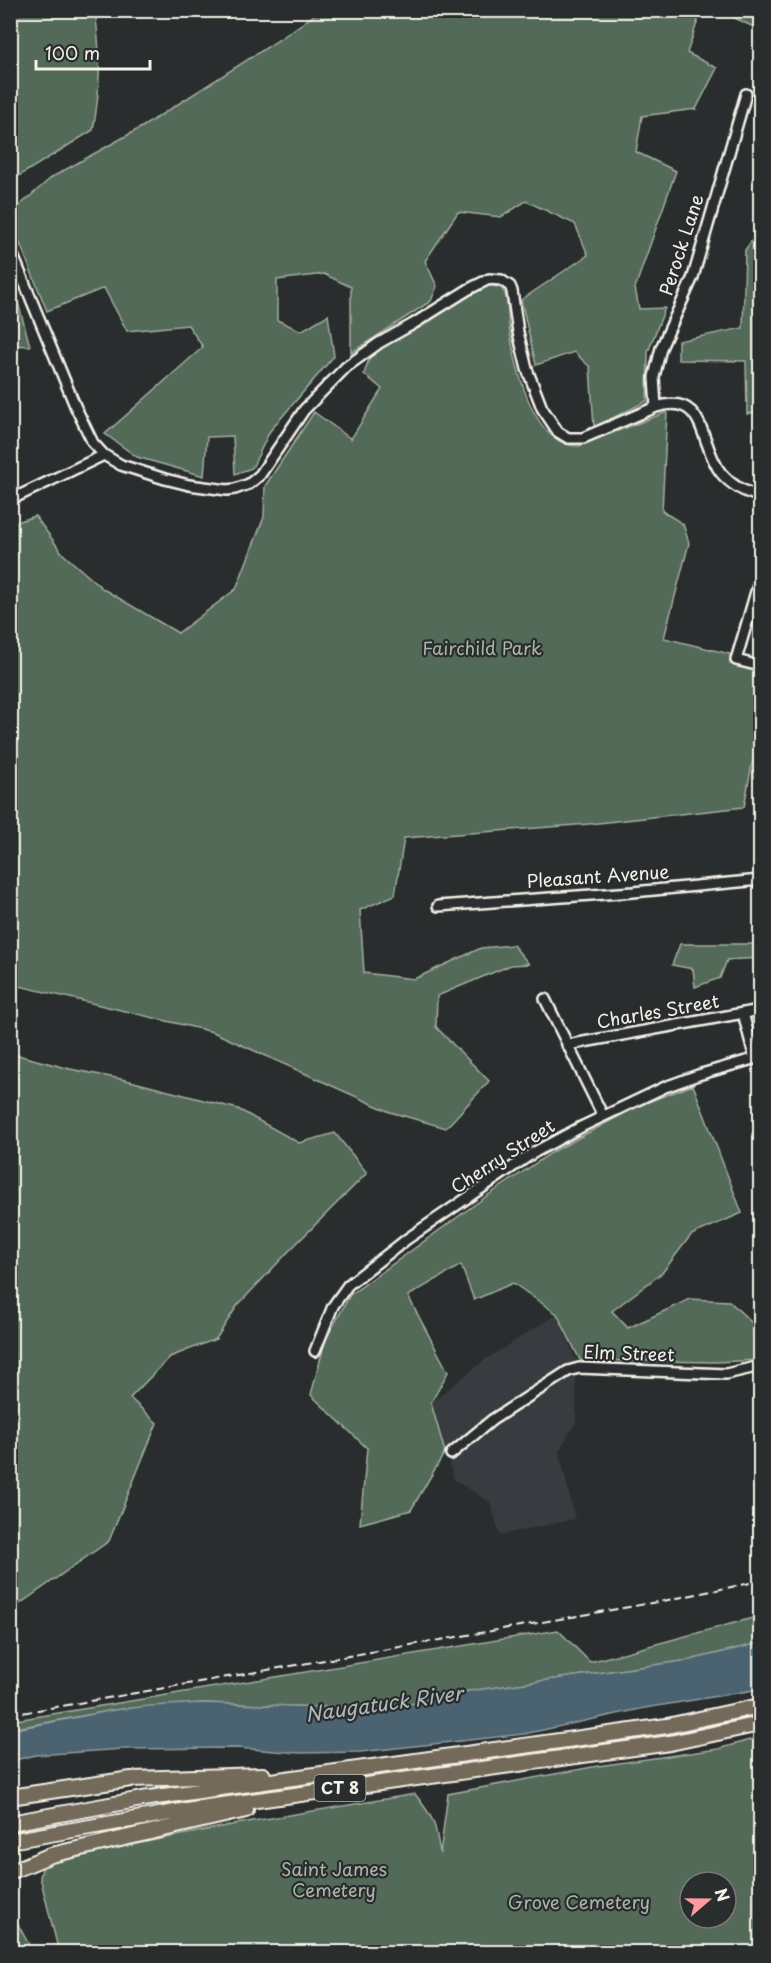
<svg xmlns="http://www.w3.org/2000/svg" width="771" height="1963" viewBox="0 0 771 1963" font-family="'Playpen Sans',sans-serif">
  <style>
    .built { fill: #393a40 }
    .green { fill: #526b59; stroke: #a3aea0; stroke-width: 1.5; fill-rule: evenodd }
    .water { fill: #4b6370; stroke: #8f9ca0; stroke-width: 1.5 }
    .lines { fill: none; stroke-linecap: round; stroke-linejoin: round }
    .minor-casing { stroke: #f4f1e8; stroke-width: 14 }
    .highway-casing { stroke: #f4f1e8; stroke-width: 18 }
    .minor { stroke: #2a2d2e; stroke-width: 9 }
    .highway { stroke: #736b5a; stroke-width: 14 }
    .rail { stroke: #f4f1e8; stroke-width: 2; stroke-dasharray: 9 4.5; stroke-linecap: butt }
    .labels { text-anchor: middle; stroke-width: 4.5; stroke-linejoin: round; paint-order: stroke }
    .shield { fill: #2a2d2e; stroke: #b7b6b0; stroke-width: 1.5 }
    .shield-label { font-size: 16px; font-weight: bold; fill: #f4f1e8 }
    .street-label { font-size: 18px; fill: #f4f1e8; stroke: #2a2d2e }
    .park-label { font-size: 18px; fill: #abb5a8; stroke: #2a2d2e }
    .water-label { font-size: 20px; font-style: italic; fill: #b0b8b8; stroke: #2a2d2e }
  </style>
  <rect width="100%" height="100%" fill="#2a2d2e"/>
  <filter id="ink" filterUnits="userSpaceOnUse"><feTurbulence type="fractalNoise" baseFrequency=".0167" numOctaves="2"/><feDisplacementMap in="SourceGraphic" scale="12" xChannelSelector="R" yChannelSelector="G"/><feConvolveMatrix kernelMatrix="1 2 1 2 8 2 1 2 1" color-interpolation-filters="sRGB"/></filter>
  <g filter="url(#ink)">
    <path class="built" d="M557 1314 576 1361V1422L559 1451 575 1519 500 1535 490 1502 454 1480 431 1403 483 1361Z"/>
    <path class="green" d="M11 10 95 11C101 55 101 86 93 130L11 181Z
      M320 11H701L687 53 717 68 696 109 642 116 636 152 676 171 635 288 639 309 665 308 648 352 647 401 594 427 590 367 574 352 536 365 521 300 588 255 575 224 526 201 501 217 458 212 425 261 437 286 431 301 351 353V287L324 274 277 280V320L301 331 328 315 334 356 270 431 252 468 235 474 233 436 207 437 204 476 137 457 105 434 203 347 188 325 127 331 104 288 47 311 11 221V213L52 177 142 127 280 39Z
      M720 11H760V30Z
      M760 229V411L747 414 746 361 678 360V341L743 328 745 250Z
      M10 277H11L30 346 11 345Z
      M489 286 500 287C510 296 507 314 509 327 515 363 531 447 579 446L667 412 662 511 683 524 689 543 664 638 730 654V664L760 671V736L753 759 744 807 589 824 404 838 395 895 360 910 364 973 414 979 481 948 513 945 529 964 511 965 437 996 436 1027 489 1081 446 1128 390 1112 213 1032 11 984 10 580 14 577 11 557V524L35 516 63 554 103 589 178 633 236 589 264 517 265 486 314 412 351 439 382 389 364 374 371 353C389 343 408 335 425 324 446 311 465 293 489 286Z
      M680 944H760V958L727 960 720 978 695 987 693 969 672 965Z
      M10 1053 70 1069 126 1080 238 1109 299 1143 335 1133 367 1173 289 1251 237 1306 216 1339 170 1357 130 1398 157 1423 109 1541 11 1610Z
      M693 1085 742 1213 691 1235 662 1273 612 1311 628 1328 690 1299 729 1301 752 1323 759 1360 716 1362 580 1360 557 1314 513 1283 474 1300 461 1265 408 1296 448 1372 431 1403 445 1452 411 1510 360 1524 367 1448 311 1395 325 1341 350 1295 481 1200 554 1151 640 1105Z
      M760 1616V1643L690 1660 462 1692 407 1705 351 1708 202 1703 114 1710 11 1729V1721L558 1630 590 1662Z
      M760 1737V1952H59L40 1877 43 1865 65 1858 247 1822 415 1794C434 1818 436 1824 440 1854L448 1794 598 1766 718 1749ZM690 1882H726V1918H690Z
      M10 1910 32 1950 33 1952H11Z"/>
    <path class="water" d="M760 1643V1689L645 1708 524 1734 360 1752 299 1753 237 1748 123 1749 36 1755 11 1761V1730L114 1710 149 1706 202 1703 351 1708 407 1705 462 1692 690 1660Z"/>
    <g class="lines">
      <g class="minor-casing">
        <path id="minor" d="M10 248 76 408 93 443 104 455 121 465 165 479 189 485 227 490 235 489 249 484 260 475 304 410 346 367 379 343 413 324 469 289 489 279 501 280 510 286 512 291 518 332 527 369 542 408 558 432 568 438H583L656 407C707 391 699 445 721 473 731 485 746 493 760 496
          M656 407 654 377 661 348 693 277 746 94
          M10 500 104 455
          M760 578 736 660 760 666
          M438 906 633 892 760 880
          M545 999 603 1116
          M743 1013 755 1059
          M567 1045 760 1010
          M315 1351 333 1306 348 1285 407 1239 533 1153 583 1126 665 1087 698 1075 760 1057
          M451 1454 492 1420 568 1371 579 1368 726 1374 760 1366"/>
      </g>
      <g class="highway-casing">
        <path id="highway" d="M10 1797 131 1779 263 1775
          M10 1823 142 1799 667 1726 760 1706
          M10 1841 193 1809 670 1743 760 1724
          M10 1872 51 1855 246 1810"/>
      </g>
      <use href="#minor" class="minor"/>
      <use href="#highway" class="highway"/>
      <path class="rail" d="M10 1715 663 1601 760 1581"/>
    </g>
  </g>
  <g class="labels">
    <rect class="shield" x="314.5" y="1775" width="51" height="26" rx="4.5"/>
    <g class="shield-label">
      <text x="340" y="1794">CT 8</text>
    </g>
    <g class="street-label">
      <text transform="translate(682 245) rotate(-72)" y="6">Perock Lane</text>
      <text transform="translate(598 877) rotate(-4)" y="6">Pleasant Avenue</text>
      <text transform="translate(658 1012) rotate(-10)" y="6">Charles Street</text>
      <text transform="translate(503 1157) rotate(-33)" y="6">Cherry Street</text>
      <text transform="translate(629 1354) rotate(2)" y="6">Elm Street</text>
    </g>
    <g class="park-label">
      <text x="482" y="655">Fairchild Park</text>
      <text x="334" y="1876">Saint James<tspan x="334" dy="21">Cemetery</tspan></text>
      <text x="579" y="1909">Grove Cemetery</text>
    </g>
    <g class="water-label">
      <text transform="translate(384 1704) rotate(-8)" y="7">Naugatuck River</text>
    </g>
  </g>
  <rect width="771" height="1963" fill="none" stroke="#2a2d2e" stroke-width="36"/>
  <rect x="18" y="18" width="735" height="1927" fill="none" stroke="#f4f1e8" stroke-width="2" filter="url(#ink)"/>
  <g transform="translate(708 1900) rotate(70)"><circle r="28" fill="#2a2d2e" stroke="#7b7b78" stroke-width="1.5"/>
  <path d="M0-4.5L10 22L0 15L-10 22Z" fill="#ff9aa2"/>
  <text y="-9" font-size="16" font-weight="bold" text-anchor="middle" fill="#f4f1e8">N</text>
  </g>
  <path d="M36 60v9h114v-9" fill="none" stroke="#f4f1e8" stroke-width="3"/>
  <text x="45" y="60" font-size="18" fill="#f4f1e8" stroke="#2a2d2e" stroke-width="4.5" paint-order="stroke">100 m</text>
</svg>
